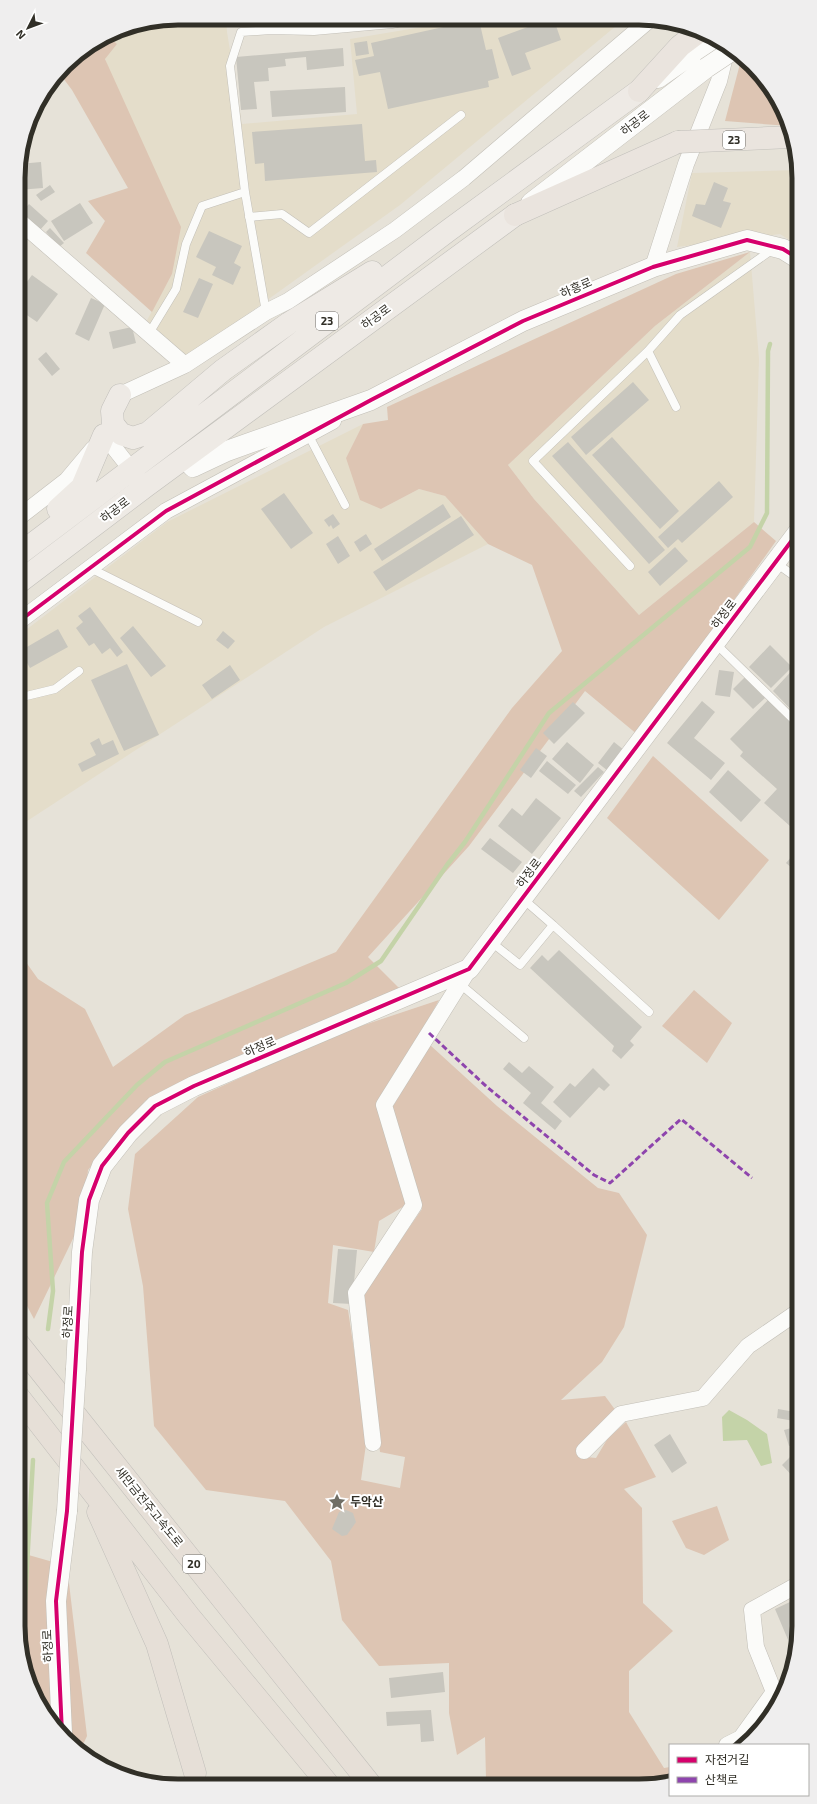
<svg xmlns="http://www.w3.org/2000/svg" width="817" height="1804" viewBox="0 0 817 1804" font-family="'Exo 2','Noto Sans KR',sans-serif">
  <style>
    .built { fill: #e4ddca }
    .green { fill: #ddc5b3 }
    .water { fill: #c4d3a8 }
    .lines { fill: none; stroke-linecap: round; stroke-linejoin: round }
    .stream { stroke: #c4d3a8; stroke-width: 4.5 }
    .building { fill: #c8c6be }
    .service-casing { stroke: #c2bfb7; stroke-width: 9 }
    .minor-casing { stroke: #c2bfb7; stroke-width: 17 }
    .tertiary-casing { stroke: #c2bfb7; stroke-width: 21 }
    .primary-casing { stroke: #c1bfba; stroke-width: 23 }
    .trunk-casing { stroke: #c1bfba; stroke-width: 23 }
    .motorway-casing { stroke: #c1bfba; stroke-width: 23 }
    .service { stroke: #fbfbf9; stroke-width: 8 }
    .minor { stroke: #fbfbf9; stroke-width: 16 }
    .tertiary { stroke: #fbfbf9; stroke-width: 20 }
    .primary { stroke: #eeeae5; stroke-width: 22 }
    .trunk { stroke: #eae4de; stroke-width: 22 }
    .motorway { stroke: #e6dfd7; stroke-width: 22 }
    .tertiary-bridge-casing { stroke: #c2bfb7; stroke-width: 21; stroke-linecap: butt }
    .trunk-bridge-casing { stroke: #c1bfba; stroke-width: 23; stroke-linecap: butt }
    .tertiary-bridge { stroke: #fbfbf9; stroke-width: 20 }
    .trunk-bridge { stroke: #eae4de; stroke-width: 22 }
    .quiet { stroke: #8e44ad; stroke-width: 3; stroke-dasharray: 6 3; stroke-linecap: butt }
    .cycleway-casing { stroke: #fff; stroke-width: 6 }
    .cycleway { stroke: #d6006c; stroke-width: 4 }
    .labels { text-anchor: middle; stroke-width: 4; stroke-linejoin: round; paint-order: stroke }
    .shield { fill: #fff; stroke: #6f6d68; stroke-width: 1 }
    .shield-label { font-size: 11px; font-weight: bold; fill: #312f27 }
    .street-label { font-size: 12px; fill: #312f27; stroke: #fff }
    .poi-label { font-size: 12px; font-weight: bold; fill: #312f27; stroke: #fff; text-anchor: start }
    .rim { fill: none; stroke: #312f27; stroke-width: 5 }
  </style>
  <rect width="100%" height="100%" fill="#e6e2d8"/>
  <path class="built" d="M178 18H226L227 32 242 124 357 114 350 39 464 20 622 21 400 205 186 358 145 324 172 274 105 58 117 44 107 36 117 30Z
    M798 170 799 246 780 234 677 247 692 173Z
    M750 252 759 359 754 522 639 615 534 499 508 465 655 326Z
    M363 424 346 458 381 509 419 489 445 496 488 544 324 627 18 827V636L167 522Z"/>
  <path class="green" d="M107 36 117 44 105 59 181 227 172 274 152 312 86 253 105 221 88 201 128 188 72 90 60 74 72 58Z
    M745 58 772 89 789 126 725 121 741 60Z
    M750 252 655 326 508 465 534 499 639 615 754 522 776 541 638 735 585 691 469 846 368 957 399 988 145 1101 88 1170 83 1218 34 1319 18 1289V951L38 979 85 1009 113 1067 185 1015 336 952 512 708 562 651 532 565 488 544 445 496 419 489 381 509 360 500 346 458 363 424 388 420 387 407 676 274Z
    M653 756 769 860 719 920 607 818Z
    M694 990 732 1023 707 1063 662 1026Z
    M439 1000 380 1107 406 1205 379 1221 374 1252 333 1245 328 1303 348 1310 367 1437 361 1480 400 1488 405 1457 380 1452 362 1296 422 1209 392 1108 430 1045 497 1106 598 1188 619 1193 647 1235 624 1327 602 1362 561 1400 605 1396 616 1411 591 1434 577 1456 596 1458 608 1438 626 1422 656 1477 624 1489 642 1508 643 1603 673 1631 629 1671V1712L664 1768 670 1767V1782L639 1786 500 1785 486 1779 485 1737 457 1755 449 1713V1663L379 1666 342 1620 331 1561 285 1501 206 1490 154 1426 143 1286 128 1209 135 1154 198 1097 337 1034Z
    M717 1506 729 1540 704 1555 686 1548 672 1521Z
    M18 1552 67 1566 87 1736 80 1751 72 1746 40 1706 24 1667 18 1626Z"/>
  <path class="water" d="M729 1410 747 1420 767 1434 772 1463 761 1466 747 1440 723 1441 722 1417Z"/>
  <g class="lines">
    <path class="stream" d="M48 1329 53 1291 47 1203 64 1162 137 1085 165 1062 346 983 381 961 447 865 465 842 549 713 750 547 767 513 768 351 770 344
      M24 1669 23 1636 33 1460"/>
  </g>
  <path class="building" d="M475 20H479L486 50 492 49 499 78 488 81 489 87 388 109 380 72 359 76 355 60 374 56 371 43Z
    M547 20H554L561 40 525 53 531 69 512 76 498 38Z
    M130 28 120 40 112 34 117 30Z
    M367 41 369 54 356 56 354 43Z
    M343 48 344 66 307 70 306 57 285 59 286 66 268 68 269 81 254 82 257 109 241 110 236 57Z
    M345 87 346 112 272 117 270 91Z
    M362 124 365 161 376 160 377 172 265 181 264 163 255 164 252 132Z
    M41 162 43 188 18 190 19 164Z
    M714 182 728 188 723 201 731 203 721 228 692 216 696 204 705 205Z
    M50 185 55 192 41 201 36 195Z
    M80 203 93 223 64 241 51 221Z
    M29 204 48 221 40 230 21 213Z
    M50 228 64 243 59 247 46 232Z
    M209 231 242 246 234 263 241 267 233 285 212 275 216 267 196 257Z
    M32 275 58 294 37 322 18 309V294Z
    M199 278 213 284 198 318 183 312Z
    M91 298 105 304 89 341 75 334Z
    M132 327 136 343 113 349 109 332Z
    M46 352 60 369 52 376 38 359Z
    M633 382 649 400 586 455 571 437Z
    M612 437 679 511 660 529 592 455Z
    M568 442 665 550 649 564 552 456Z
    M719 481 733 497 682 543 678 539 668 548 658 537Z
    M284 493 313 533 291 549 261 509Z
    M443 504 451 517 382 561 374 549Z
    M333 514 340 524 333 529 331 525 329 527 324 520Z
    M461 516 474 535 386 591 373 572Z
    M366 534 372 544 360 552 354 542Z
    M338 536 350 556 338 564 326 544Z
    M675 547 688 561 660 586 648 572Z
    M90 607 123 652 117 657 110 648 102 654 94 643 89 646 76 628 83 622 78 616Z
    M133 626 166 666 151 677 120 638Z
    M58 629 68 647 30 668 20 651Z
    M223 631 235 641 228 649 216 640Z
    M770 645 792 667 771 688 749 667Z
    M799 663V718L773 691Z
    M127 664 159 735 124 751 91 680Z
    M230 665 240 680 212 699 202 685Z
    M719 670 734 672 730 697 715 695Z
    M745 677 765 698 753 709 733 689Z
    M770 698 799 726 790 735 799 744 791 755 799 764V834L764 803 777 789 740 756 743 752 730 739Z
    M702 701 715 712 694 738 725 763 711 780 667 743Z
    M573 702 585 713 554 744 543 733Z
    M99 738 102 745 113 740 119 754 82 772 78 764 96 755 90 743Z
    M567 742 594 765 580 783 552 759Z
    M614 742 624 750 608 771 598 763Z
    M536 748 547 756 531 778 520 770Z
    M547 761 576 785 568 794 539 771Z
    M598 767 604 772 581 797 574 791Z
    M728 770 761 800 741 822 709 792Z
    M536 798 561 818 532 854 498 826 512 808 522 816Z
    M490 838 522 862 513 873 481 849Z
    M799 848V874L786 863Z
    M559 950 642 1027 630 1041 634 1045 621 1059 612 1051 614 1046 530 968 542 955 548 961Z
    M509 1062 522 1073 529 1066 554 1087 541 1103 562 1121 555 1130 523 1103 531 1093 503 1069Z
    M593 1068 610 1085 604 1091 599 1087 570 1118 553 1102 570 1083 575 1087Z
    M338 1249 357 1250 352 1304 333 1303Z
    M778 1409 795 1412 794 1421 777 1418Z
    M799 1426V1443L789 1446 784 1430Z
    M670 1434 687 1463 672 1473 654 1445Z
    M797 1450 799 1451V1483L782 1465Z
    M346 1510 353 1513 356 1522 347 1535 342 1536 332 1529 339 1512Z
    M799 1595V1610L793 1597Z
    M790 1602 799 1623V1636L794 1654 775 1609Z
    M443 1672 445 1692 391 1698 389 1678Z
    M431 1710 434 1741 421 1742 420 1724 387 1726 386 1712Z"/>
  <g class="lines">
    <g class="service-casing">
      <path id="service" d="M271 30 272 19
        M249 217 282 214 309 233 461 115
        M784 249 799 240
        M266 312 245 192 230 66 241 32 271 30 314 31 392 24 417 19
        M148 335 176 289 186 244 202 206 245 192
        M676 407 648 351 680 315 773 249
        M308 434 345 505
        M776 563 797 578
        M630 566 533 461 648 351
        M90 568 198 622
        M715 643 799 725
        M18 698 55 689 79 671
        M522 898 553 925
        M490 941 520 965 553 925 649 1012
        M460 984 524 1038"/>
    </g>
    <g class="minor-casing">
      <path id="minor" d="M18 220 185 365
        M653 267 686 164 719 81 727 48
        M113 403 120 395 185 365 266 312 288 301 395 230 464 178 648 21
        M104 435 138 478
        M18 518 67 480 93 449
        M18 622 166 511 333 421
        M373 1443 356 1293 414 1205 384 1105 469 969
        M584 1451 621 1414 703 1398 748 1346 799 1311
        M727 1745 741 1738 774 1692 756 1647 752 1610 799 1584"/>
    </g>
    <g class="tertiary-casing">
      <path id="tertiary" d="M658 78 715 38
        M531 203 706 68
        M185 458 193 467 227 451 371 400 523 321 653 267 747 240 783 249 799 259
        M76 1369 82 1252 89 1200 102 1166 128 1133 155 1106 194 1086 469 969 799 531
        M62 1733 56 1601 67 1511"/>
    </g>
    <g class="primary-casing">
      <path id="primary" d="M120 395 112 411 113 424 121 434 133 438 148 433 223 370 289 323 372 272
        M58 509 82 487 104 435
        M18 555 449 230 639 91
        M18 583 146 486 515 215"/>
    </g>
    <g class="trunk-casing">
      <path id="trunk" d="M639 91 680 46 700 31
        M515 215 678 142"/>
    </g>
    <g class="motorway-casing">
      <path id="motorway" d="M18 1343 370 1784
        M18 1396 189 1616 328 1784
        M98 1512 157 1644 195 1773"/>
    </g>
    <use href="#service" class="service"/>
    <use href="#minor" class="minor"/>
    <use href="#tertiary" class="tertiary"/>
    <use href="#primary" class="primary"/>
    <use href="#trunk" class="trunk"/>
    <use href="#motorway" class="motorway"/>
    <g class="tertiary-bridge-casing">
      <path id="tertiary-bridge" d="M706 68 733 50
        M67 1511 76 1369"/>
    </g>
    <g class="trunk-bridge-casing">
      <path id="trunk-bridge" d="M678 142 791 137"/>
    </g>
    <use href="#tertiary-bridge" class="tertiary-bridge"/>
    <use href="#trunk-bridge" class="trunk-bridge"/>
    <path class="quiet" d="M429 1033 487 1087 594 1175 610 1183 681 1119 752 1178"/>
    <g class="cycleway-casing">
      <path id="cycleway" d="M18 622 166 511 371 400 523 321 653 267 747 240 783 249 799 259
        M62 1733 56 1601 67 1511 82 1252 89 1200 102 1166 128 1133 155 1106 194 1086 469 969 799 531"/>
    </g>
    <use href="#cycleway" class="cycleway"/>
  </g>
  <defs>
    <g id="sight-bare" transform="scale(1.38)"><path d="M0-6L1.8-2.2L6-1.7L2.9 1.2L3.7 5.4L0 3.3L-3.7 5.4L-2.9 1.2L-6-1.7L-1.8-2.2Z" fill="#706e65" stroke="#fff" stroke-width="2.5" paint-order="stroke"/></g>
  </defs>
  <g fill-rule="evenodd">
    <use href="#sight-bare" x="337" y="1502"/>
  </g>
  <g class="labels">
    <g class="shield">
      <rect x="723" y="131" width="22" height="18" rx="3"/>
      <rect x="316" y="312" width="22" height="18" rx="3"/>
      <rect x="183" y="1555" width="22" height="18" rx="3"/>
    </g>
    <g class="shield-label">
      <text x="734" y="144">23</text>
      <text x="327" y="325">23</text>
      <text x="194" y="1568">20</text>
    </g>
    <g class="street-label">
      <text transform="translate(635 123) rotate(-38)" y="4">하공로</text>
      <text transform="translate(576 288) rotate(-23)" y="4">하흥로</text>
      <text transform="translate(376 317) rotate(-36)" y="4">하공로</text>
      <text transform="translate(115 510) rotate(-37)" y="4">하공로</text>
      <text transform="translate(724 614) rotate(-53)" y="4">하정로</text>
      <text transform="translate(529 873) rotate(-53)" y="4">하정로</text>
      <text transform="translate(260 1047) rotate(-23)" y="4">하정로</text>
      <text transform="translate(68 1322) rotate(-87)" y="4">하정로</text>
      <text transform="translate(149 1507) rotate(51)" y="4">새만금전주고속도로</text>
      <text transform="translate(48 1646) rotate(-93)" y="4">하정로</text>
    </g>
    <g class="poi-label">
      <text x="350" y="1506">두악산</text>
    </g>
  </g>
  <path d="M0 0H817V1804H0ZM178 25H639A153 153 0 0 1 792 178V1626A153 153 0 0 1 639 1779H178A153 153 0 0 1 25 1626V178A153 153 0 0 1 178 25Z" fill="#efeeee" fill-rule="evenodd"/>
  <path class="rim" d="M178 25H639A153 153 0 0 1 792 178V1626A153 153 0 0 1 639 1779H178A153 153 0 0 1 25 1626V178A153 153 0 0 1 178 25Z"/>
  <rect x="669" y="1744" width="140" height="52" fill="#ffffff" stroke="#adaca9"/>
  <rect x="677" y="1757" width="20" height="6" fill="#d6006c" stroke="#adaca9"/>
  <text x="705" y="1764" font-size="12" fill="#312f27">자전거길</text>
  <rect x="677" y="1777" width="20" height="6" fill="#8e44ad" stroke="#adaca9"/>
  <text x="705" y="1784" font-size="12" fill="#312f27">산책로</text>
  <g transform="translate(28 28) rotate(228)" stroke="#ffffff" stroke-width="3" paint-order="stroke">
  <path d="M0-3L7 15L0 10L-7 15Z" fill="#312f27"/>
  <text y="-6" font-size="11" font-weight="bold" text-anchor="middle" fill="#312f27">N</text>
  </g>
</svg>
